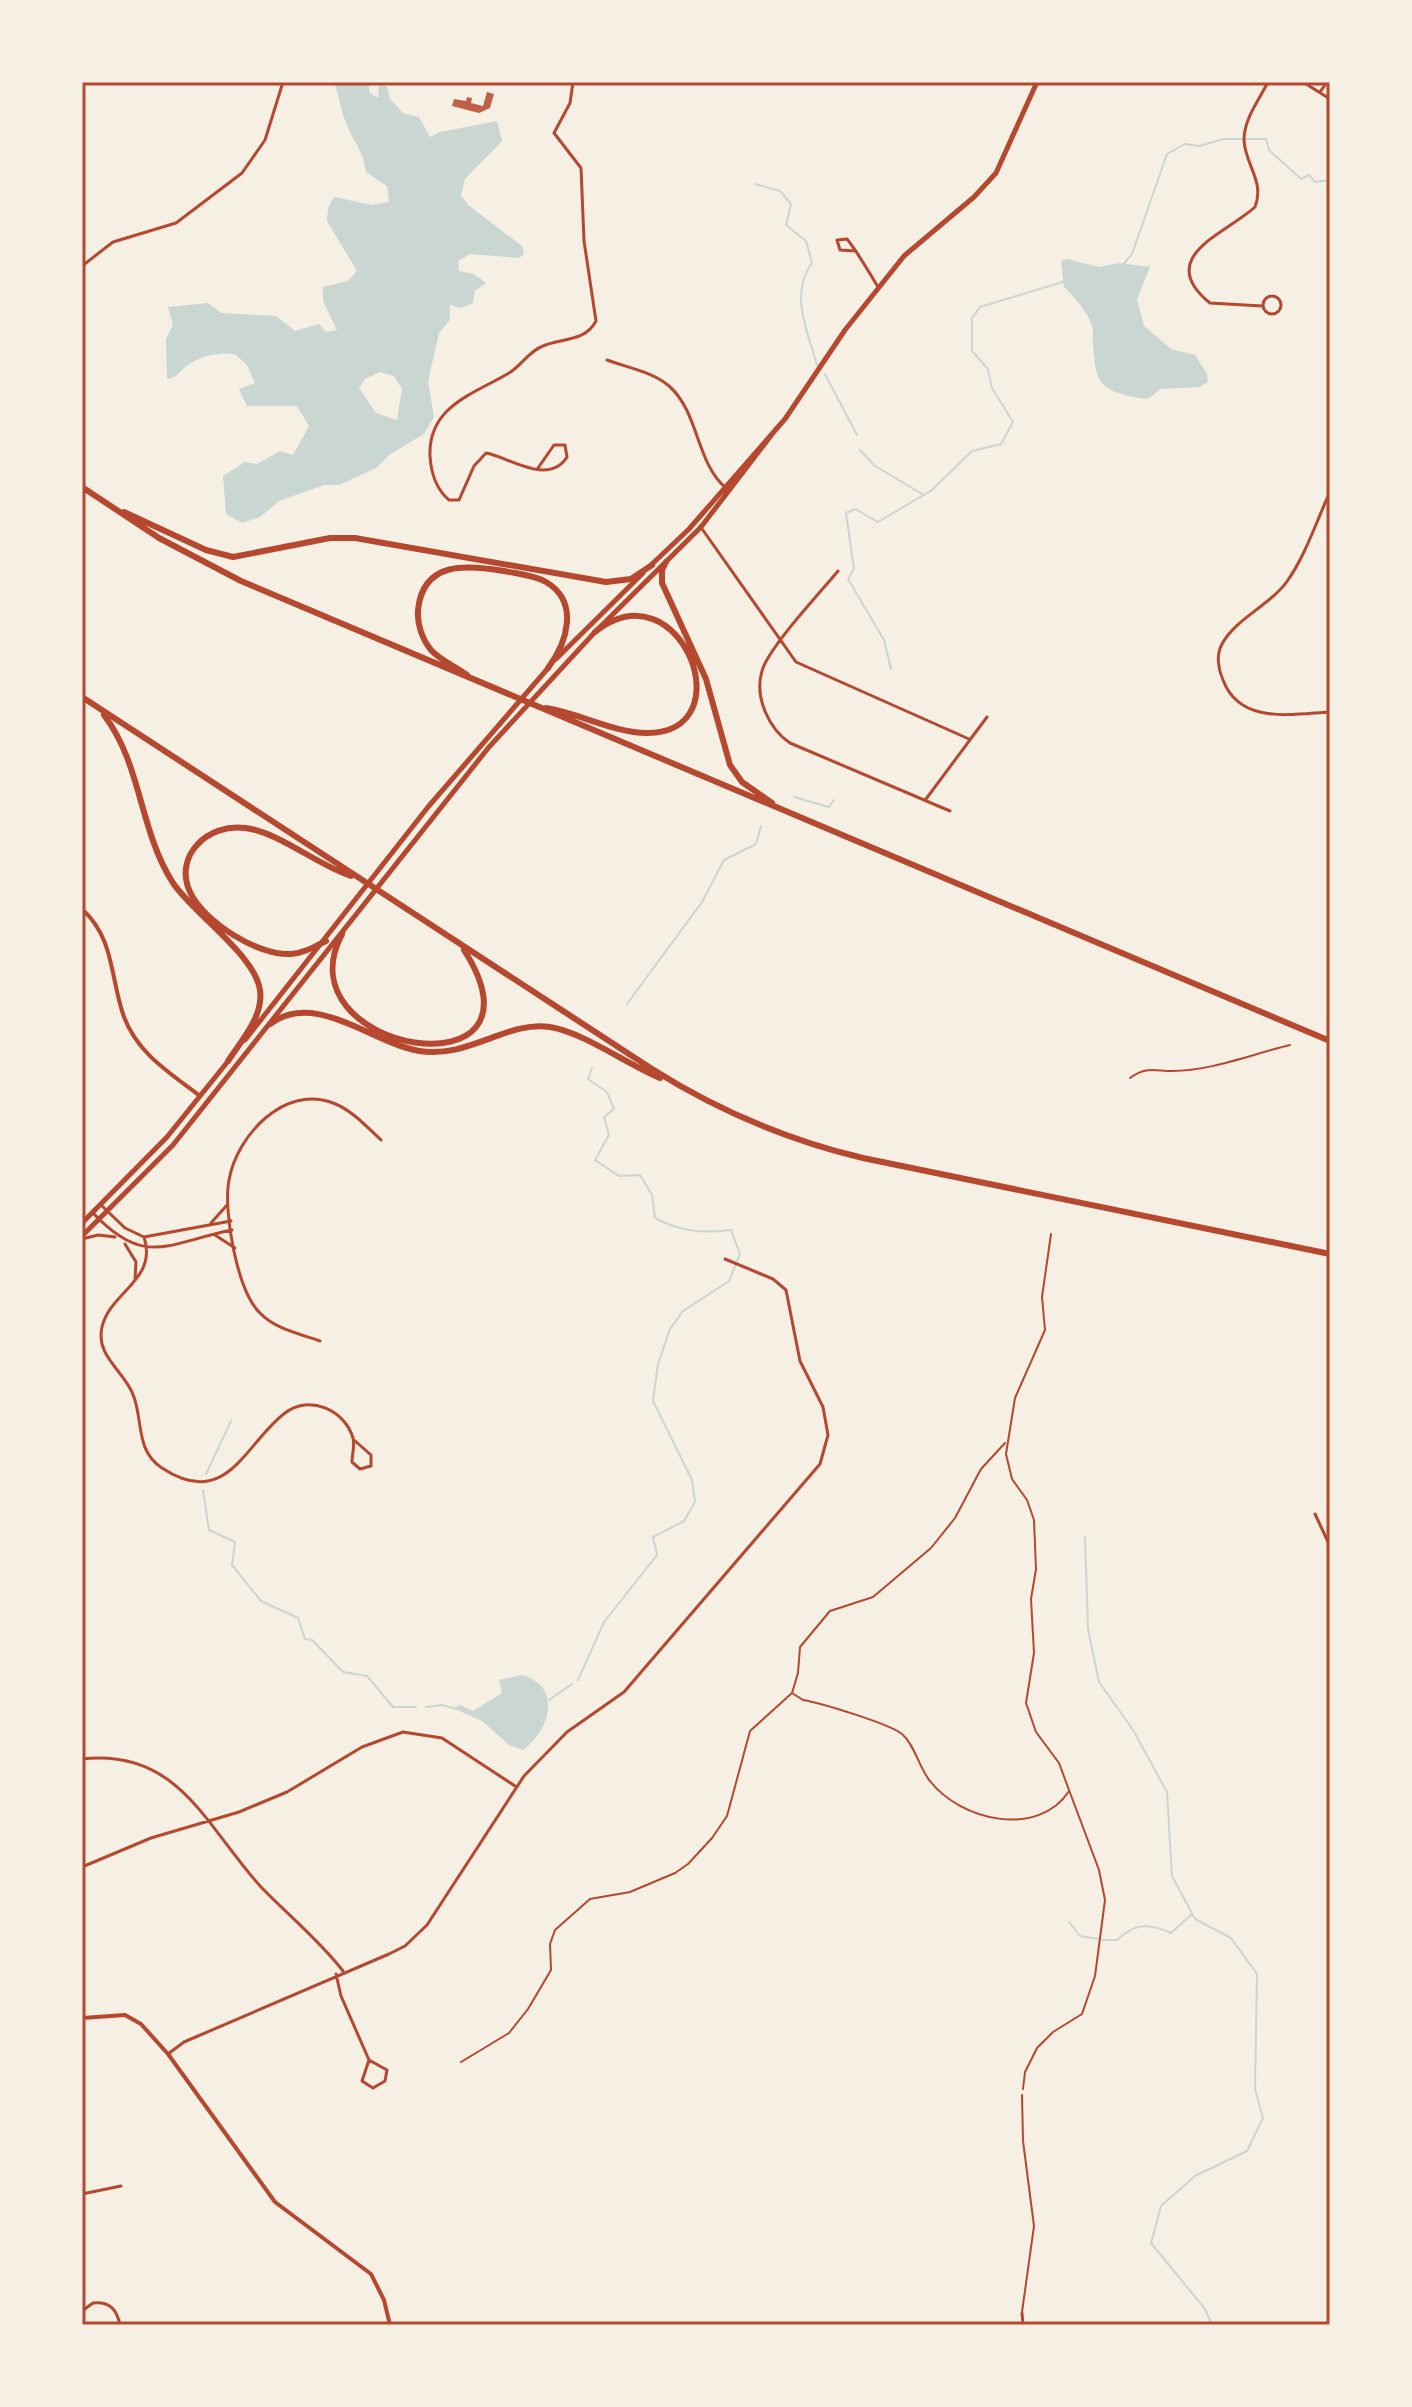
<svg xmlns="http://www.w3.org/2000/svg" width="1412" height="2407" viewBox="0 0 1412 2407" font-family="Barlow,sans-serif">
  <style>
    .water { fill: #c9d6d2; fill-rule: evenodd }
    .lines { fill: none; stroke-linecap: round; stroke-linejoin: round }
    .stream { stroke: #c9d6d2; stroke-width: 2 }
    .building { fill: #bf614a }
    .path { stroke: #b5482f; stroke-width: 2 }
    .service { stroke: #b5482f; stroke-width: 2 }
    .minor { stroke: #b5482f; stroke-width: 3 }
    .tertiary { stroke: #b5482f; stroke-width: 4 }
    .primary { stroke: #b5482f; stroke-width: 5 }
    .motorway { stroke: #b5482f; stroke-width: 6 }
    .neatline { fill: none; stroke: #b5482f; stroke-width: 3 }
  </style>
  <rect width="100%" height="100%" fill="#f6efe4"/>
  <path class="water" d="M334 82H369V92L378 98 379 85 387 86 390 99 403 113 419 117 430 137 440 132 497 121 502 141 465 179 461 195 468 205 522 246 524 254 519 258 470 254 458 261 459 271 474 274 486 283 475 291 473 303 460 308 450 305V320L439 333 428 381 434 417 424 434 389 455 376 468 339 485H324L279 501 260 517 242 523 226 514 223 476 245 462 257 464 280 451 293 455 309 426 297 406H247L239 389 255 383 247 365 235 354C219 352 203 355 189 364 180 370 178 378 167 379L166 339 173 325 168 307 208 303 221 313 276 316 295 331 319 324 326 332 337 330 323 301V287L348 281 357 271 327 221 328 208 334 197 372 205 389 202 387 186 366 172C363 149 355 146 346 123 340 107 339 96 334 82ZM380 372 394 376 402 389 397 420 376 413 359 388 365 379Z
    M1067 259 1099 267 1119 263 1150 267 1137 299 1144 326 1171 349 1195 355 1207 374 1208 382 1200 387 1160 389C1149 400 1148 400 1133 397 1096 389 1096 379 1093 345 1092 338 1094 332 1092 326 1086 309 1074 297 1064 287L1061 261Z
    M522 1675C564 1687 549 1731 523 1750L509 1745 482 1721 453 1708 460 1705 473 1711 502 1693 499 1680Z"/>
  <g class="lines">
    <path class="stream" d="M755 184 780 191 791 204 786 225 806 241 812 263C789 294 808 332 817 365
      M1122 266 1132 254 1167 154 1185 144 1199 146 1224 139H1266L1269 150 1301 179 1309 175 1315 182 1330 180
      M825 374 857 435
      M860 450 875 466 924 495
      M891 669 884 640 848 579 854 569 846 513 855 509 878 522 932 490 972 451 1001 444 1013 422 992 388 988 369 972 351V318L980 307 1066 281
      M794 797 829 807 834 800
      M627 1004 702 902 724 860 756 844 761 826
      M206 1474 231 1421
      M203 1490 209 1530 235 1542 232 1565 261 1601 298 1618 305 1639 312 1640 343 1672 367 1676 393 1707H416
      M1085 1537 1088 1629 1099 1682 1133 1730 1167 1792 1172 1876 1195 1919 1231 1938 1257 1974 1255 2089 1263 2118 1247 2151 1195 2176 1161 2206 1151 2243 1205 2309 1212 2325
      M578 1680 604 1622 657 1555 653 1537 684 1521 695 1502 692 1480 653 1401 658 1364 670 1329 683 1311 729 1281 740 1254 731 1230C702 1234 680 1231 655 1218L652 1195 640 1175 619 1176 595 1160 609 1135 604 1117 614 1109 607 1092 588 1079 592 1068
      M549 1700 572 1684
      M426 1707 442 1705 456 1709
      M1069 1922 1080 1936 1098 1939
      M1103 1940H1117C1135 1923 1149 1923 1171 1933L1192 1914"/>
  </g>
  <path class="building" d="M487 92 494 94 490 108 479 113 452 106 454 99 466 101 467 97 472 98 471 103 483 106Z"/>
  <g class="lines">
    <path class="path" d="M1130 1078C1146 1066 1155 1071 1172 1071 1211 1071 1252 1054 1290 1045
      M792 1693 803 1700C821 1703 890 1724 902 1734 915 1745 919 1768 930 1781 960 1820 1038 1839 1069 1791
      M461 2062 509 2033 528 2009 551 1970 550 1944 555 1930 590 1899 630 1892 675 1873 688 1864 712 1838 727 1816 750 1731 792 1693 798 1673 800 1647 830 1611 873 1597 931 1548 955 1518 981 1469 1005 1443
      M1023 2089 1025 2072 1037 2048 1053 2032 1082 2014 1095 1976 1105 1900 1099 1870 1069 1790 1059 1763 1036 1732 1026 1703 1034 1653 1031 1599 1036 1569 1034 1520 1027 1500 1012 1479 1006 1454 1015 1398 1045 1330 1042 1297 1051 1234"/>
    <path class="service" d="M1022 2095 1023 2141 1034 2226 1022 2312"/>
    <path class="minor" d="M1303 82 1330 99
      M1320 92 1327 82
      M856 251 840 250 837 240 847 239C859 254 868 271 878 287
      M82 266 113 242 176 223 242 173 265 140 283 82
      M1263 305a9 9 0 1 1 18 0a9 9 0 1 1-18 0Z
      M1262 306 1210 303C1153 257 1227 233 1255 207 1265 181 1245 165 1244 140 1244 119 1259 100 1268 82
      M607 360C626 367 653 372 669 386 699 412 696 463 726 488
      M538 468 554 445H565L567 457C548 487 507 456 486 453L474 466 459 500H449C436 489 431 473 430 456 428 406 474 394 509 373 522 365 529 351 543 346 562 338 585 342 596 321L584 241 581 168 554 133 570 103 573 82
      M1330 492C1316 522 1306 554 1288 580 1271 605 1236 618 1222 644 1216 655 1218 669 1223 680 1240 725 1292 714 1330 712
      M700 526 796 662 969 739
      M838 571C820 593 768 648 762 671 754 697 769 729 790 743L950 811
      M926 799 987 717
      M101 1205 125 1228 144 1237 231 1221
      M93 1213C145 1268 167 1243 232 1230
      M211 1223 227 1205
      M215 1235 235 1248
      M144 1237C158 1280 110 1292 102 1327 95 1357 126 1372 134 1397 143 1423 136 1451 162 1468 227 1511 245 1443 285 1413 309 1394 345 1410 353 1438 355 1446 352 1454 352 1462L360 1469 371 1466V1455L354 1440
      M82 1239 98 1235 115 1237
      M125 1244 136 1262 135 1280
      M320 1341C300 1334 275 1329 260 1313 237 1291 223 1211 229 1180 237 1135 285 1084 333 1103 352 1110 367 1127 381 1140
      M1315 1514 1330 1546
      M82 1759C179 1748 206 1827 261 1887 288 1915 319 1940 343 1971
      M82 1867 151 1838 239 1812 287 1792 362 1747 403 1732 442 1738 515 1786
      M336 1974 341 1996 369 2060 362 2081 373 2088 385 2081 387 2070 369 2060
      M168 2054 184 2042 389 1954 405 1946 427 1925 524 1776 567 1732 624 1692 820 1464 828 1435 823 1407 800 1361 786 1290 773 1279 725 1259
      M82 2194 121 2186
      M82 2311 93 2303C110 2301 117 2310 120 2325
      M1022 2313 1023 2325"/>
    <path class="tertiary" d="M82 909C115 939 110 978 124 1017 138 1054 170 1073 200 1096
      M82 2018 125 2015 141 2024 168 2054 275 2202 371 2274 384 2300 390 2325"/>
    <path class="primary" d="M650 566 689 529 785 419 845 330 904 256 974 197 996 173 1037 82
      M556 659 643 573
      M245 1040 428 807 549 667
      M82 1223 167 1137 229 1060
      M82 1236 173 1145 489 747 595 632 701 527 776 429"/>
    <path class="motorway" d="M82 487 159 538 241 581 1330 1041
      M124 512 206 550 233 557 330 538H355L606 582 631 579 652 565
      M666 562 662 570V583L706 679 730 765 742 782 772 803
      M467 675C456 667 440 660 431 650 422 639 417 624 418 610 423 560 468 565 504 571 518 574 534 575 546 582 580 602 567 643 548 668
      M82 697 652 1069C717 1110 787 1140 863 1158L1330 1254
      M546 708C579 713 614 733 647 733 746 733 680 564 595 632
      M104 715C142 765 139 830 173 883 194 914 255 955 260 990 264 1016 241 1041 228 1061
      M342 934C279 1054 559 1098 464 950
      M326 941C314 947 304 953 291 954 258 956 204 922 190 892 173 855 209 823 245 828 279 832 317 865 351 876
      M270 1024C315 990 372 1043 419 1051 469 1059 508 1020 550 1027 585 1033 626 1064 660 1078"/>
  </g>
  <rect width="1412" height="2407" fill="none" stroke="#f6efe4" stroke-width="168"/>
  <rect x="84" y="84" width="1244" height="2239" class="neatline"/>
</svg>
